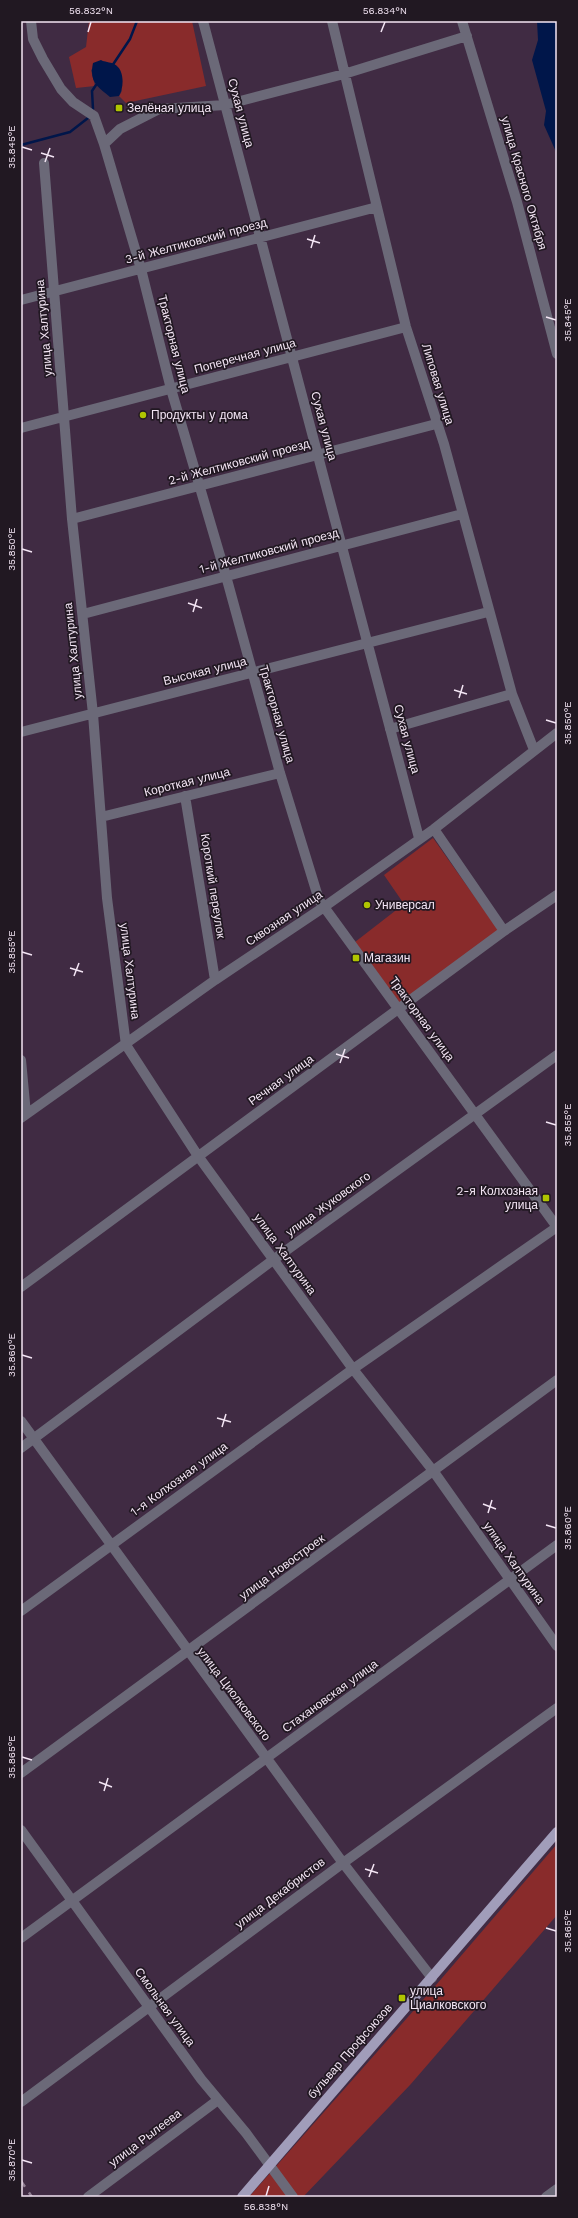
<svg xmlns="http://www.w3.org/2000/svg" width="578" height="2218" viewBox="0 0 578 2218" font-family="'Work Sans',sans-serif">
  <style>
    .green { fill: #892b2b }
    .water { fill: #00164a }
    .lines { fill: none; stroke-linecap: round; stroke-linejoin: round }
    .stream { stroke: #00164a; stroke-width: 2.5 }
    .minor { stroke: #6b6978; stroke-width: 10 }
    .major { stroke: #a19dba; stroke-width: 10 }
    .rail { stroke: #917f93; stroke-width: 2.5; stroke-dasharray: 7 7; stroke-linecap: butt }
    .ticks { fill: none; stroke: #f3e5f4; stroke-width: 1.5 }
    .poi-dot { fill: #b0c501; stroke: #211822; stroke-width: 1.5 }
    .labels { text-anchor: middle; stroke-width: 3.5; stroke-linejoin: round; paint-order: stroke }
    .poi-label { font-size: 12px; fill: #f3e5f4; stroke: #211822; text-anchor: start }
    .street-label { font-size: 12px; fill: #f3e5f4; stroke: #211822 }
    .neatline { fill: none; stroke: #f3e5f4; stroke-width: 1.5 }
    .ticks-label { font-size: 10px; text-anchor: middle; fill: #f3e5f4 }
  </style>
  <rect width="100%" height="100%" fill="#402b43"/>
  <path class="green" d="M89 21H192L206 86 126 103 119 96 122 91 114 64 101 61 91 70 95 86 76 88 69 57 86 47Z
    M433 838 499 931 400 1004 355 942 404 904 384 875Z
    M557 1844V1915L410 2085 303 2197H249L430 1992Z"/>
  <path class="water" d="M537 21H557V154L544 125 546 111 532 60 538 40Z
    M101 60C104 62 110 62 114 64 125 69 124 88 119 96L110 97C97 86 89 82 93 63Z"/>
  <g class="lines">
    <path class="stream" d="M112 66 130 39 137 21
      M93 109 92 91 96 85
      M21 145 70 132 88 118"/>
    <path class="minor" d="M31 21 33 39 43 59 61 89 73 102 94 116 104 144 141 269 171 389 226 576 280 773 319 900 557 1227
      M203 21 419 838
      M332 21 406 327 444 444 512 694 534 750
      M462 21 517 202 557 354
      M104 144 120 129 159 109 225 105 344 74 467 36
      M44 163 72 519 93 714 107 898 126 1045 198 1156 353 1369 434 1472 557 1646
      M21 300 377 207
      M21 428 406 327
      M72 519 436 424
      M83 614 462 514
      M390 729 512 694
      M21 732 488 612
      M185 796 215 980
      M101 817 280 773
      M434 829 504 931
      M21 1060 26 1114
      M21 1118 215 980 324 907 434 829 557 733
      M21 1287 504 931 557 895
      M21 1421 343 1863 432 1978
      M21 1448 273 1260 557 1055
      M21 1611 353 1369 557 1227
      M21 1773 557 1380
      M21 1830 201 2079 246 2133 293 2197
      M21 1938 557 1545
      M21 2102 343 1863 557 1708
      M88 2197 218 2100
      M546 2197 557 2189"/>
    <path class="major" d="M242 2197 557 1832"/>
    <path class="rail" d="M21 2181 32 2197"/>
  </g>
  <path class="ticks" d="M88 32 91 22M381 32 385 22M22 147 32 150M41 153 54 157M45 162 50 148M307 239 320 243M311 248 315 235M546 317 556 320M22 549 32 552M188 603 202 608M193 612 197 599M454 690 467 694M459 698 463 685M546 720 556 723M22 952 32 955M70 968 83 972M74 976 79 963M336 1054 349 1058M340 1063 345 1049M546 1122 556 1125M22 1355 32 1358M217 1418 231 1422M222 1427 226 1414M483 1504 496 1509M488 1513 492 1500M546 1525 556 1528M22 1757 32 1760M99 1782 112 1787M104 1791 108 1778M365 1869 378 1873M369 1877 374 1864M546 1928 556 1931M22 2160 32 2163M266 2196 269 2186"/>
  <g class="poi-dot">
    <rect x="115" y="104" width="8" height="8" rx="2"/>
    <circle cx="143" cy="415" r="4"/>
    <circle cx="367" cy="905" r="4"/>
    <rect x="352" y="954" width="8" height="8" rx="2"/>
    <rect x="542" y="1194" width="8" height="8" rx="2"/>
    <rect x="398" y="1994" width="8" height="8" rx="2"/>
  </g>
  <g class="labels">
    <g class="poi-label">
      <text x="127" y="112">Зелёная улица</text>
      <text x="151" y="419">Продукты у дома</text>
      <text x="375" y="909">Универсал</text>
      <text x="364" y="962">Магазин</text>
      <text x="538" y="1195" text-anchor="end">2-я Колхозная<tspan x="538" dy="14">улица</tspan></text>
      <text x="410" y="1995">улица<tspan x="410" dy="14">Циалковского</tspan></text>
    </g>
    <g class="street-label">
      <text transform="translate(241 113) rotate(75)" y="4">Сухая улица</text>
      <text transform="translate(524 183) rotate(74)" y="4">улица Красного Октября</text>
      <text transform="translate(196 241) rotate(-15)" y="4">3-й Желтиковский проезд</text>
      <text transform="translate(44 328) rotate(-95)" y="4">улица Халтурина</text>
      <text transform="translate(174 344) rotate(76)" y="4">Тракторная улица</text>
      <text transform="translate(245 356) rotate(-15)" y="4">Поперечная улица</text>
      <text transform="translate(438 384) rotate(73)" y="4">Липовая улица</text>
      <text transform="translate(324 426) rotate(75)" y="4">Сухая улица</text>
      <text transform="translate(239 462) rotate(-15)" y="4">2-й Желтиковский проезд</text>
      <text transform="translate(269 551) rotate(-15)" y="4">1-й Желтиковский проезд</text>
      <text transform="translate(73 651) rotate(-96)" y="4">улица Халтурина</text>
      <text transform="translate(205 671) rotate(-14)" y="4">Высокая улица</text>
      <text transform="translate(277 714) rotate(74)" y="4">Тракторная улица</text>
      <text transform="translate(407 739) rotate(75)" y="4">Сухая улица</text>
      <text transform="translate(187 782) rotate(-14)" y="4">Короткая улица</text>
      <text transform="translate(213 886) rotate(81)" y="4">Короткий переулок</text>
      <text transform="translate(284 918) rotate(-34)" y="4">Сквозная улица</text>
      <text transform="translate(130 971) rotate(83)" y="4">улица Халтурина</text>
      <text transform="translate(422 1019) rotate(54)" y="4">Тракторная улица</text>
      <text transform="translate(281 1080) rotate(-36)" y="4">Речная улица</text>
      <text transform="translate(328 1204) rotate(-36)" y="4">улица Жуковского</text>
      <text transform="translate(285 1254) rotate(54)" y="4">улица Халтурина</text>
      <text transform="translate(179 1479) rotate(-36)" y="4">1-я Колхозная улица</text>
      <text transform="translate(514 1563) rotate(55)" y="4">улица Халтурина</text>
      <text transform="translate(282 1567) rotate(-36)" y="4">улица Новостроек</text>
      <text transform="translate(234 1694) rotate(53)" y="4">улица Циолковского</text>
      <text transform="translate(330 1696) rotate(-36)" y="4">Стахановская улица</text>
      <text transform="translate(280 1893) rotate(-37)" y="4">улица Декабристов</text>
      <text transform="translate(165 2007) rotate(54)" y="4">Смольная улица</text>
      <text transform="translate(350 2051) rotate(-49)" y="4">бульвар Профсоюзов</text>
      <text transform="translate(145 2138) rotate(-37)" y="4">улица Рылеева</text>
    </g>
  </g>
  <rect width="578" height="2218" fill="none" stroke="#211822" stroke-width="44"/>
  <rect x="22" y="22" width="534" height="2174" class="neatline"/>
  <g class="ticks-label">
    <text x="91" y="14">56.832°N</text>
    <text x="385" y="14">56.834°N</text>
    <text transform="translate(11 147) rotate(-90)" y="4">35.845°E</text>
    <text transform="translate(567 320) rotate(-90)" y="4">35.845°E</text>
    <text transform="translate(11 549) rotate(-90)" y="4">35.850°E</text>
    <text transform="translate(567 723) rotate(-90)" y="4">35.850°E</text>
    <text transform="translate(11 952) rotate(-90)" y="4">35.855°E</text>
    <text transform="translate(567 1125) rotate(-90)" y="4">35.855°E</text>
    <text transform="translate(11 1355) rotate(-90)" y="4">35.860°E</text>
    <text transform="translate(567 1528) rotate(-90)" y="4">35.860°E</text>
    <text transform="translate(11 1757) rotate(-90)" y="4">35.865°E</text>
    <text transform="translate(567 1931) rotate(-90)" y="4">35.865°E</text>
    <text transform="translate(11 2160) rotate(-90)" y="4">35.870°E</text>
    <text x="266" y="2210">56.838°N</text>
  </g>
</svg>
